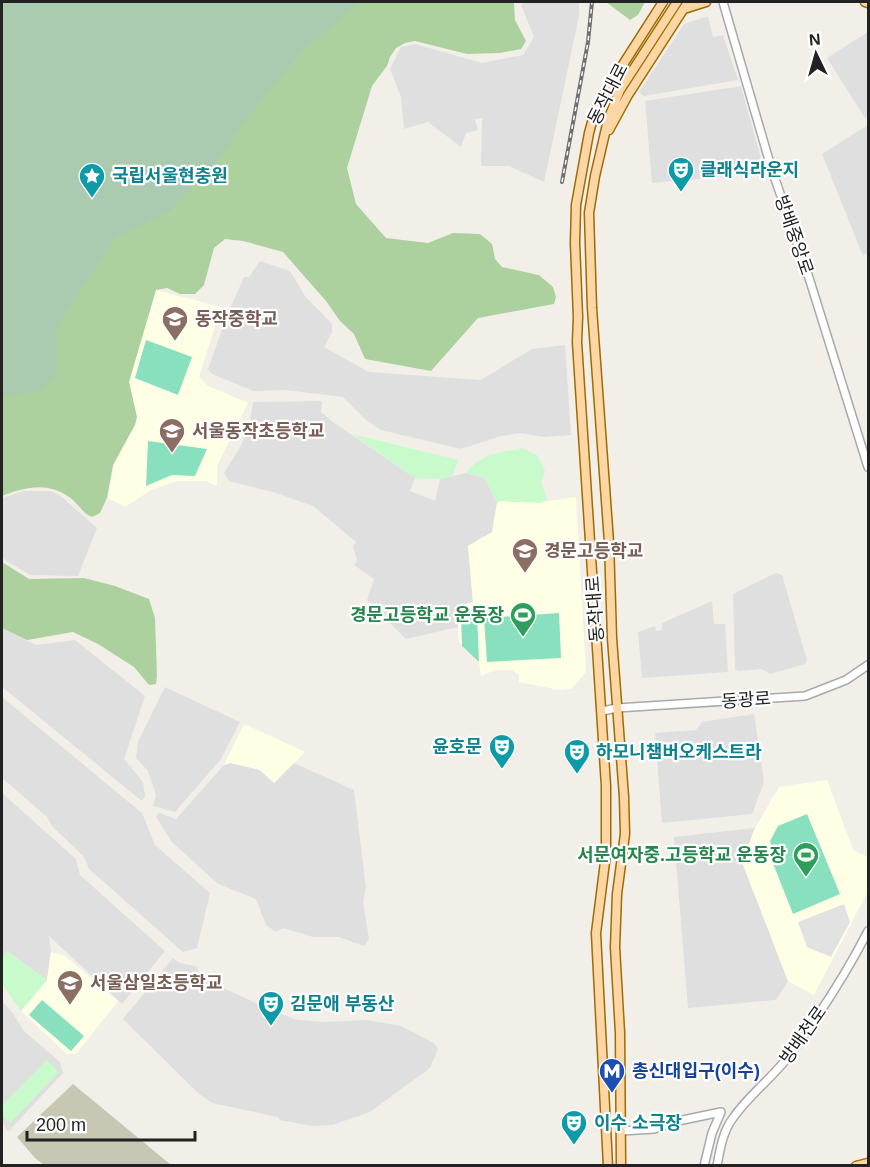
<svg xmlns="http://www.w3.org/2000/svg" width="870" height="1167" viewBox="0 0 870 1167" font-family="Arial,'Noto Sans KR',sans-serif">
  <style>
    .residential { fill: #e0dfdf }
    .education { fill: #ffffe5 }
    .construction { fill: #c7c7b4 }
    .forest { fill: #add19e }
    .cemetery { fill: #aacbaf }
    .park { fill: #c8facc }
    .pitch { fill: #88e0be }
    .parking { fill: #e2e2e2 }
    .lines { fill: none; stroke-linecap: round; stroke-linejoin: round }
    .minor-casing { stroke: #a9a9a9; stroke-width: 10 }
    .major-casing { stroke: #a06b00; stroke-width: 11 }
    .minor { stroke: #fff; stroke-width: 7 }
    .major { stroke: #fcd6a4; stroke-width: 8 }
    .rail-casing { stroke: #707070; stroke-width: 4 }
    .rail { stroke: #fff; stroke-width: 1.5; stroke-dasharray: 4.5; stroke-linecap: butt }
    .labels { text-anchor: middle; stroke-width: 4.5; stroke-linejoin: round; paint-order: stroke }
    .street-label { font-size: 18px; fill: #222; stroke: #fff }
    .culture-label { font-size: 18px; font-weight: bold; fill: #0d838f; stroke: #fff; text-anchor: start }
    .education-label { font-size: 18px; font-weight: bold; fill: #785e54; stroke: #fff; text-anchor: start }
    .leisure-label { font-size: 18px; font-weight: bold; fill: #27864d; stroke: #fff; text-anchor: end }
    .transit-label { font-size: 18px; font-weight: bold; fill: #164399; stroke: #fff; text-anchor: start }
  </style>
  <rect width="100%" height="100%" fill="#f2efe9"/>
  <path class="residential" d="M523 2H579V16L544 182 509 166H481L482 118 475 119 478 130 466 133 461 147 428 122 404 129 401 97 390 69 401 47 415 44 482 63 523 55 534 37 521 5Z
    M708 16 713 37 723 35 738 80 644 96 639 92 684 24Z
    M868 32V115L865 118 827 58Z
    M741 86 763 166 722 177 652 183 645 101Z
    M868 125V252L863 256 822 154Z
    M260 261 290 271 305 296 332 324V332L324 347 369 372 481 380 532 349 565 345 571 435 544 437 520 433 501 436 461 449 381 430 366 420 343 397 286 390 253 391 212 374 208 369 228 313 244 277H249Z
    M322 401 321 412 333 422 415 478 410 491 435 501 440 479 466 473 485 478 497 503 492 532 468 546 473 603 457 606 458 627 406 639 367 600 374 579 354 565 357 561 353 546 356 542 313 506 273 492 229 481 224 473 239 449 249 428 253 402Z
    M24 491H50L61 496 97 528 78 576 30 575 2 558V498Z
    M776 573 782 575 807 660 805 664 770 674 761 669 738 671 735 669 733 594Z
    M712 601 714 624H725L728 672 642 678 638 632 655 626 656 631 662 630V623Z
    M2 628 36 645 75 640 145 696 124 759 143 782 145 796 142 801 2 687Z
    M165 687 240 722 221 759 175 812 153 806 156 795 148 771 136 758 138 742Z
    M2 697 142 813 155 845 210 893 197 948 183 952 89 869 84 857 52 826 47 817 2 778Z
    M754 714 764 782 752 814 662 823 655 733 696 730 702 722Z
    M231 763 260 770 274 783 294 763 354 790 366 888 363 901 369 939 364 946 339 937H313L283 928 276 932 266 925 256 899 218 884 172 842 156 817 159 813 176 819 224 765Z
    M2 793 76 859 80 875 165 951 122 1004 49 936 51 952 47 980 7 951 2 957Z
    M755 828 742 862 788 981 776 1000 688 1008 674 837Z
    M173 958 180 963 196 966 202 978 273 1011 298 1020 325 1022 366 1020 401 1026 434 1043 438 1049 430 1068 370 1112 332 1125 312 1126 280 1120 278 1117 212 1103 198 1093 123 1019Z
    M2 1001 14 1015 23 1030 60 1062 63 1073 8 1132 2 1121Z"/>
  <path class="education" d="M156 290 221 307 199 377 208 386 248 403 217 466V486L206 481H177L151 490 125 507 108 498 114 465 137 417 129 382Z
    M576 497 586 672 571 689 560 690 519 682V675L512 670H495L481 676 479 662 459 642 457 606 473 602 468 546 492 532 497 503 499 501 542 502Z
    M244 724 305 752 274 783 260 770 231 763 224 765Z
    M827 780 853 850 868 857V891L814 995 788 981 742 862 755 828 779 787Z
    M51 952 65 956 118 1001 76 1054H67L21 1011 47 980Z"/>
  <path class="construction" d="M73 1084 171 1165H44L35 1158 17 1137Z"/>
  <path class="forest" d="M74 2H514L515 20 526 41 521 49 500 53 467 54 415 41 405 43 396 48 390 57 387 66 372 86 347 168 356 204 386 238 428 243 453 233 480 234 492 244 495 259 502 267 539 275 553 287 556 297 554 304 478 318 431 371 365 359 354 334 340 321 326 301 283 252 243 241 225 239 214 248 204 285 195 294H180L167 288 156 290 129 382 137 417 135 425 113 465 107 498 100 513 92 517C84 514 80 507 74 501 52 481 27 486 2 496V82Z
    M606 2H645L638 15 630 20Z
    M2 562 29 579 84 578 115 586 149 599 155 618 157 676 156 684 149 685 134 667 98 644 73 632 27 640 2 628Z"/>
  <path class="cemetery" d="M2 2H358L298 56 245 120 216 163 169 212 115 238 57 325 55 376 40 392 2 395Z"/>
  <path class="park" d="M352 434 458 460 452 476 440 479 415 478Z
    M522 448 537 455 545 471 541 482 547 499 541 503 500 501 497 503 485 478 466 473C483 452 498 454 522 448Z
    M7 951 47 980 21 1011 2 984V957Z
    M47 1060 59 1072 10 1123 2 1115V1105Z"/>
  <path class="pitch" d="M146 340 192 357 178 395 135 378Z
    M148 441 207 449 195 476 172 475 146 486Z
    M559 613 561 658 487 662 484 618Z
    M477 614 479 662 462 646 461 615Z
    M807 814 840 894 793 914 772 861 774 854 770 841 778 826Z
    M42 1000 84 1036 71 1051 29 1015Z"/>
  <path class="parking" d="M844 904 850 922 831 957 807 947 798 922Z"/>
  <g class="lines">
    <g class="minor-casing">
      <path id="minor" d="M723 2 771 167 810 281 868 467
        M602 711 617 708 805 696 846 680 868 665
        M622 1131 654 1129 678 1121 721 1112 712 1133 704 1166
        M717 1166C720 1149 723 1131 733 1118 749 1095 772 1078 789 1056 818 1017 846 974 868 931"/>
    </g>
    <g class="major-casing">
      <path id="major" d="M865 2 868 3
        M684 9 706 2
        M609 130 628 95 688 2
        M620 1032 621 1166
        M620 1033 615 947 617 894 625 834 624 797 612 638 609 542 592 308 589 213 595 176 608 120 620 90 677 2
        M608 1166 596 933 606 854V786L577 342 578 317 575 243 576 205 589 133 595 111 606 91 663 2
        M856 1166 868 1163"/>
    </g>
    <use href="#minor" class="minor"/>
    <use href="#major" class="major"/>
    <g class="rail-casing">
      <path id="rail" d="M562 182 588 42 592 2"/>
    </g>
    <use href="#rail" class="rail"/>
  </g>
  <defs>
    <g id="theatre-pin" transform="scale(1.35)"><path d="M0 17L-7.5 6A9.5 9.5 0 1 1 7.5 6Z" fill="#0f9aa8" stroke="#fff"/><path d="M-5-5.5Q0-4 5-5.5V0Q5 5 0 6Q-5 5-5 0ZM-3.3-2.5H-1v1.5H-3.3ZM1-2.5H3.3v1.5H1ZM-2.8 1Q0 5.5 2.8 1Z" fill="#fff"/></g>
    <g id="sight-pin" transform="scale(1.35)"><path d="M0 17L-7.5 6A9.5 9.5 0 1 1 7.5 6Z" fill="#0f9aa8" stroke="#fff"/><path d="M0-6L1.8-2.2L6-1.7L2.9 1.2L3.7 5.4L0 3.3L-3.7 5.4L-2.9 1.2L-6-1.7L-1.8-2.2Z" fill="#fff"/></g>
    <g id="school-pin" transform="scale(1.35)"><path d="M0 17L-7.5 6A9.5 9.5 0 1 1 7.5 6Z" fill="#8d6e63" stroke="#fff"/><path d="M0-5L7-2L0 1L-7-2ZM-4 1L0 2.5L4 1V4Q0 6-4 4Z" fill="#fff"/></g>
    <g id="stadium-pin" transform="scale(1.35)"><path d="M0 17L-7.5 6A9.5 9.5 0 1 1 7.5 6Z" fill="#2e9e5b" stroke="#fff"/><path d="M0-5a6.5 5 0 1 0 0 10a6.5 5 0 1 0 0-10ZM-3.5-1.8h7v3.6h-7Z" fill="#fff"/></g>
    <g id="metro-pin" transform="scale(1.35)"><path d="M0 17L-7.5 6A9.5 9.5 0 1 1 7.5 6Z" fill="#1a4fb4" stroke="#fff"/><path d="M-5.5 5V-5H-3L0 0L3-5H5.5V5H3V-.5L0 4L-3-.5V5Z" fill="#fff"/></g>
  </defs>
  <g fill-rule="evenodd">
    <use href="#theatre-pin" x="681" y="170"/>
    <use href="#sight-pin" x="92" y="176"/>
    <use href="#school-pin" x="175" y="319"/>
    <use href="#school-pin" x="172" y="431"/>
    <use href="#school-pin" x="525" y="551"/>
    <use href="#stadium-pin" x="523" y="615"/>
    <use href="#theatre-pin" x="502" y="747"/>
    <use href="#theatre-pin" x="577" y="752"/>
    <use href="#stadium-pin" x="806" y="855"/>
    <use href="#school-pin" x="70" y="983"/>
    <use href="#theatre-pin" x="271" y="1004"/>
    <use href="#metro-pin" x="612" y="1071"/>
    <use href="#theatre-pin" x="574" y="1123"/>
  </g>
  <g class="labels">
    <g class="street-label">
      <text transform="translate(608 94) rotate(-63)" y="6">동작대로</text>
      <text transform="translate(794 235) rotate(71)" y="6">방배중앙로</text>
      <text transform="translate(595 609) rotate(-94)" y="6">동작대로</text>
      <text transform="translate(746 700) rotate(-4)" y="6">동광로</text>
      <text transform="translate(803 1035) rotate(-55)" y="6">방배천로</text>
    </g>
    <g class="culture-label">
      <text x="700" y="176">클래식라운지</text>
      <text x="112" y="182">국립서울현충원</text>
      <text x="482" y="753" text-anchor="end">윤호문</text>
      <text x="596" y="758">하모니챔버오케스트라</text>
      <text x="290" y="1010">김문애 부동산</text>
      <text x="594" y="1129">이수 소극장</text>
    </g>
    <g class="education-label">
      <text x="195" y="325">동작중학교</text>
      <text x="192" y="437">서울동작초등학교</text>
      <text x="544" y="557">경문고등학교</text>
      <text x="90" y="989">서울삼일초등학교</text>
    </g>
    <g class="leisure-label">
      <text x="504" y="621">경문고등학교 운동장</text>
      <text x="786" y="861">서문여자중.고등학교 운동장</text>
    </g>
    <g class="transit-label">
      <text x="632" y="1077">총신대입구(이수)</text>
    </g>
  </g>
  <rect width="870" height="1167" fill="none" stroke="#222222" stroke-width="6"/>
  <g transform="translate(816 54) rotate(355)" stroke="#ffffff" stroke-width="4.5" paint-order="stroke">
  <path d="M0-4.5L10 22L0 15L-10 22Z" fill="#222222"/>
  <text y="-9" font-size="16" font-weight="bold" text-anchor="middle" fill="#222222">N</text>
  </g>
  <path d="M27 1131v9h168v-9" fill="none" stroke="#222222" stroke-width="3"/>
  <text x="36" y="1131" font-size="18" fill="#222222" stroke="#ffffff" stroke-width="4.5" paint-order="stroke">200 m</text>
</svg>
